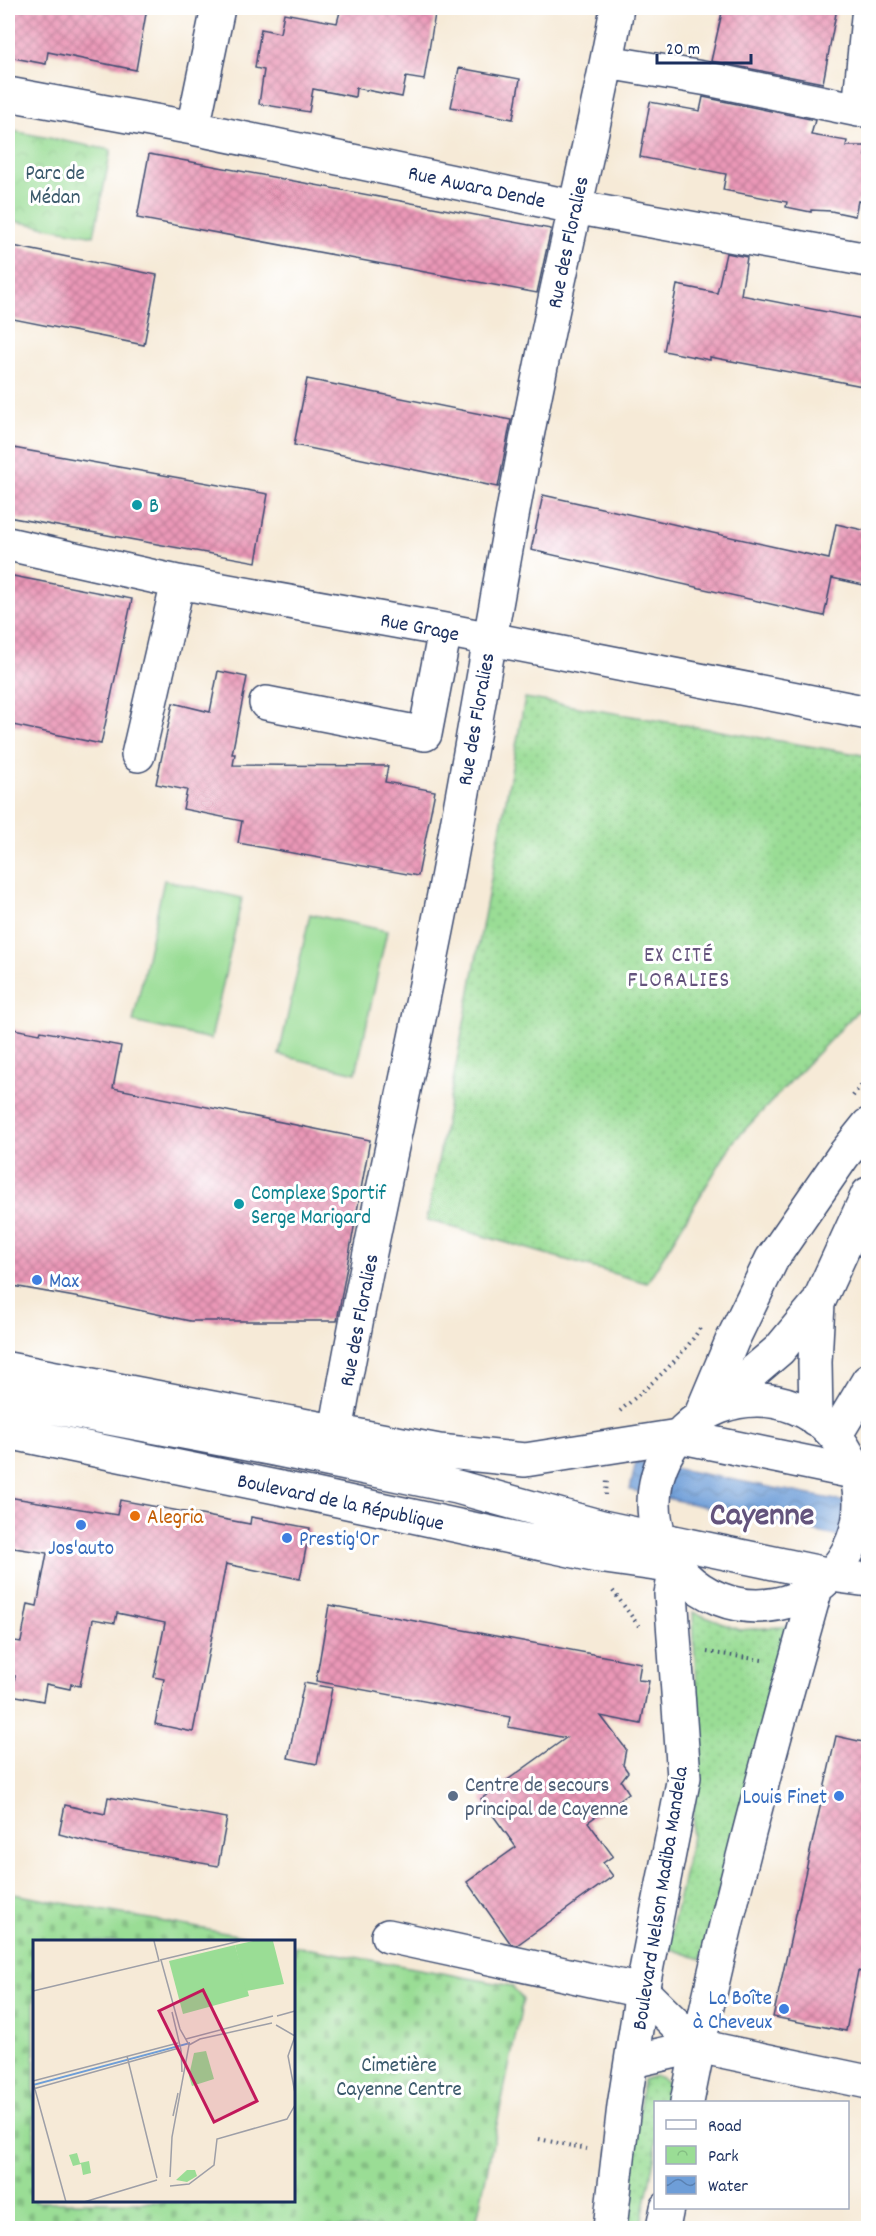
<svg xmlns="http://www.w3.org/2000/svg" width="876" height="2236" viewBox="0 0 876 2236" font-family="Dekko,sans-serif">
  <style>
    .grass { fill: url(#grass-dots); stroke: #5a867a; stroke-width: 1.5 }
    .cemetery { fill: url(#cemetery-stones); stroke: #5a867a; stroke-width: 1.5 }
    .park { fill: url(#park-crowns); stroke: #5a867a; stroke-width: 1.5 }
    .garden { fill: #9add95; stroke: #5a867a; stroke-width: 1.5 }
    .water { fill: url(#water-waves); stroke: #44669b; stroke-width: 1.5 }
    .building { fill: url(#building-cross-hatch) }
    .lines { fill: none; stroke-linecap: round; stroke-linejoin: round }
    .minor-casing { stroke: #3c4b70; stroke-width: 36 }
    .major-casing { stroke: #3c4b70; stroke-width: 36 }
    .path { stroke: #3c4b70; stroke-width: 4; stroke-dasharray: 1.5 4.5; stroke-linecap: butt }
    .minor { stroke: #fff; stroke-width: 33 }
    .major { stroke: #fff; stroke-width: 33 }
    .culture-dot { fill: #0f9aa8; stroke: #fff; stroke-width: 2 }
    .shop-dot { fill: #3f7fe0; stroke: #fff; stroke-width: 2 }
    .food-dot { fill: #e8710a; stroke: #fff; stroke-width: 2 }
    .service-dot { fill: #5c6f8a; stroke: #fff; stroke-width: 2 }
    .labels { text-anchor: middle; stroke-width: 6; stroke-linejoin: round; paint-order: stroke }
    .park-label { font-size: 21px; fill: #3b5a6c; stroke: #fff }
    .street-label { font-size: 21px; fill: #1b2f5e; stroke: #fff }
    .culture-label { font-size: 21px; fill: #0d838f; stroke: #fff; text-anchor: start }
    .shop-label { font-size: 21px; fill: #366cbe; stroke: #fff; text-anchor: start }
    .food-label { font-size: 21px; fill: #c56008; stroke: #fff; text-anchor: start }
    .service-label { font-size: 21px; fill: #4e5e75; stroke: #fff; text-anchor: start }
    .neighbourhood-label { font-size: 22px; letter-spacing: 1.5px; fill: #64547d; stroke: #fff }
    .town-label { font-size: 33px; font-weight: bold; fill: #64547d; stroke: #fff }
    .inset-road { fill: none; stroke: #9e9fa7; stroke-width: 1.5 }
    .view { fill: #c2185b; fill-opacity: 0.15; stroke: #c2185b; stroke-width: 3 }
    .inset-edge { fill: none; stroke: #1b2f5e; stroke-width: 3 }
  </style>
  <defs>
    <pattern id="grass-dots" width="8" height="8" patternUnits="userSpaceOnUse" patternTransform="scale(1.5)"><rect width="8" height="8" fill="#9add95"/><path d="M2 2h.1M6 6h.1" fill="none" stroke="#84be83" stroke-width="1.8" stroke-linecap="round"/></pattern>
    <pattern id="cemetery-stones" width="16" height="16" patternUnits="userSpaceOnUse" patternTransform="scale(1.5)"><rect width="16" height="16" fill="#9add95"/><path d="M2 7V4a2 2 0 0 1 4 0v3zM10 15v-3a2 2 0 0 1 4 0v3z" fill="#84be83"/></pattern>
    <pattern id="park-crowns" width="20" height="18" patternUnits="userSpaceOnUse" patternTransform="scale(1.5)"><rect width="20" height="18" fill="#9add95"/><path d="M2 6a3 3 0 1 1 6 0M12 15a3 3 0 1 1 6 0" fill="none" stroke="#84be83"/></pattern>
    <pattern id="water-waves" width="16" height="10" patternUnits="userSpaceOnUse" patternTransform="scale(1.5)"><rect width="16" height="10" fill="#6e9ed8"/><path d="M0 5q4-4 8 0t8 0" fill="none" stroke="#5a81b2"/></pattern>
    <pattern id="building-cross-hatch" width="8" height="8" patternUnits="userSpaceOnUse" patternTransform="scale(1.5)"><rect width="8" height="8" fill="#eb98b7"/><path d="M0 0l8 8M0 8l8-8" fill="none" stroke="#be7c98"/></pattern>
  </defs>
  <rect width="100%" height="100%" fill="#fff"/>
  <filter id="ink" filterUnits="userSpaceOnUse"><feTurbulence type="fractalNoise" baseFrequency=".0167" numOctaves="2"/><feDisplacementMap in="SourceGraphic" scale="12" xChannelSelector="R" yChannelSelector="G"/><feConvolveMatrix kernelMatrix="1 2 1 2 8 2 1 2 1" color-interpolation-filters="sRGB"/></filter>
  <filter id="wash" filterUnits="userSpaceOnUse"><feTurbulence type="fractalNoise" baseFrequency=".008" numOctaves="4" result="noise"/><feDisplacementMap in="SourceGraphic" scale="24" xChannelSelector="R" yChannelSelector="G"/><feGaussianBlur stdDeviation="1.35" result="paint"/><feColorMatrix in="noise" values="0 0 0 0 0 0 0 0 0 0 0 0 0 0 0 0 0 1.4 0 .05"/><feComposite in="paint" operator="in"/></filter>
  <g filter="url(#wash)">
    <rect width="100%" height="100%" fill="#f6ead7"/>
    <path class="grass" d="M525 698 868 756V1000L733 1142 647 1283 427 1220Z
      M693 1612 739 1630 791 1626 701 1959 668 1948 691 1843 699 1759Z
      M656 2076C671 2081 669 2088 666 2102H656L655 2155 640 2228H625L643 2081 648 2078Z"/>
    <path class="cemetery" d="M8 1893 274 1942H34V2202H294V1946L512 1986 523 2000 475 2228H8Z"/>
    <path class="park" d="M8 130 111 150 94 236 8 220Z"/>
    <path class="garden" d="M164 880 242 898 211 1039 133 1022Z
      M310 914 387 931 356 1073 279 1055Z"/>
    <path class="water" d="M636 1461 868 1506V1543L630 1490Z"/>
    <g id="blocks">
      <path class="building" d="M8 8H147L136 70 48 52 46 64 8 57Z
        M341 8H436L424 80 406 77 402 97 356 88 355 97 313 89 309 112 259 104 264 70 255 68 261 29 280 33 284 13 337 23Z
        M723 8H837L823 83 711 61Z
        M459 68 520 79 513 119 451 107Z
        M703 97 815 120 811 135 847 141 846 146H867L865 156 868 157V203L858 201 855 216 831 211 811 210V212L786 207 787 202 723 190 726 174 640 157 650 102 700 111Z
        M149 154 551 229 537 293 137 218Z
        M8 245 157 275 144 345 8 318Z
        M726 253 747 257 741 295 868 320V387L710 357V360L664 351 677 285 717 293Z
        M307 379 511 420 498 487 294 445Z
        M8 447 268 494 256 562 8 517Z
        M543 495 829 559 836 524 868 531V586L832 578 824 616 531 550Z
        M8 575 132 599 101 744 8 724Z
        M218 671 247 677 232 754H235L233 765 388 766 385 782 435 791 418 876 238 843 242 821 183 809 187 790 156 784 173 703 210 712Z
        M8 1028 40 1034 41 1031 121 1046 113 1088 370 1140 337 1321H190L86 1299 8 1285Z
        M8 1497 117 1515 120 1500 250 1524 251 1517 310 1528 300 1579 226 1564 193 1732 155 1724 164 1679 154 1677 165 1623 117 1613 115 1623 93 1619 80 1686 71 1684 70 1689 46 1684 43 1701 11 1695 15 1676 8 1675V1640L21 1642 28 1604 37 1606 47 1553 8 1547Z
        M329 1605 641 1663 638 1680 649 1681 641 1724 601 1716 626 1749 623 1765 628 1772 621 1781 629 1793 588 1822 613 1856 603 1863 613 1876 517 1945 511 1944 467 1882 516 1847 481 1799 566 1738 508 1727 510 1717 316 1681Z
        M304 1683 332 1688 317 1764 288 1758Z
        M836 1736 868 1743V1974L858 1971 846 2031 773 2017Z
        M108 1797 227 1818 218 1866 100 1845 59 1834 65 1805 105 1814Z"/>
    </g>
  </g>
  <g filter="url(#ink)">
    <use href="#blocks" fill-opacity="0" stroke="#3c4b70" stroke-width="1.5"/>
    <g class="lines">
      <g class="minor-casing">
        <path id="minor" d="M607 62 708 79 859 110 868 17
          M8 94 193 128 574 207 868 260
          M193 128 218 8
          M8 544 178 582 445 630 868 713
          M266 703 425 734 445 630
          M138 755 178 582
          M8 1369 439 1451 525 1460 678 1436 868 1475
          M8 1399 274 1449 457 1487 602 1527 831 1575 868 1580
          M700 1417 779 1350 818 1303 868 1194
          M816 1420 815 1362 818 1303
          M8 1432 315 1495 598 1556 676 1567
          M336 1432C366 1257 407 1084 441 910 476 731 503 550 540 371 564 250 595 129 617 8
          M388 1936 642 1991 698 2046
          M633 2061 698 2046 868 2082"/>
      </g>
      <g class="major-casing">
        <path id="major" d="M654 1503a103 103 0 1 1 206 0a103 103 0 1 1-206 0Z
          M700 1417 732 1341 772 1259 843 1156 868 1125
          M835 1436 868 1381
          M687 2102C721 1929 768 1758 816 1588
          M610 2228 624 2106 642 1991 684 1777 671 1594 676 1567
          M663 2228 667 2208"/>
      </g>
      <path class="path" d="M853 1096 868 1075
        M620 1411C648 1386 681 1360 700 1328
        M606 1495 607 1479
        M868 1548V1538
        M613 1591 641 1629
        M707 1652 762 1660
        M539 2139 587 2149
        M522 2225 543 2228"/>
      <use href="#minor" class="minor"/>
      <use href="#major" class="major"/>
    </g>
  </g>
  <g class="culture-dot">
    <circle cx="137" cy="505" r="6"/>
    <circle cx="239" cy="1204" r="6"/>
  </g>
  <g class="shop-dot">
    <circle cx="37" cy="1280" r="6"/>
    <circle cx="81" cy="1525" r="6"/>
    <circle cx="287" cy="1538" r="6"/>
    <circle cx="839" cy="1796" r="6"/>
    <circle cx="784" cy="2009" r="6"/>
  </g>
  <circle class="food-dot" cx="135" cy="1516" r="6"/>
  <circle class="service-dot" cx="453" cy="1796" r="6"/>
  <g class="labels">
    <g class="park-label">
      <text x="55" y="179">Parc de<tspan x="55" dy="24">Médan</tspan></text>
      <text x="399" y="2071">Cimetière<tspan x="399" dy="24">Cayenne Centre</tspan></text>
    </g>
    <g class="street-label">
      <text transform="translate(477 186) rotate(12)" y="7">Rue Awara Dende</text>
      <text transform="translate(567 242) rotate(-78)" y="7">Rue des Floralies</text>
      <text transform="translate(420 626) rotate(11)" y="7">Rue Grage</text>
      <text transform="translate(475 719) rotate(-80)" y="7">Rue des Floralies</text>
      <text transform="translate(358 1320) rotate(-79)" y="7">Rue des Floralies</text>
      <text transform="translate(341 1501) rotate(12)" y="7">Boulevard de la République</text>
      <text transform="translate(659 1898) rotate(-81)" y="7">Boulevard Nelson Madiba Mandela</text>
    </g>
    <g class="culture-label">
      <text x="149" y="512">B</text>
      <text x="251" y="1199">Complexe Sportif<tspan x="251" dy="24">Serge Marigard</tspan></text>
    </g>
    <g class="shop-label">
      <text x="49" y="1287">Max</text>
      <text x="299" y="1545">Prestig'Or</text>
      <text x="81" y="1554" text-anchor="middle">Jos'auto</text>
      <text x="827" y="1803" text-anchor="end">Louis Finet</text>
      <text x="772" y="2004" text-anchor="end">La Boîte<tspan x="772" dy="24">à Cheveux</tspan></text>
    </g>
    <g class="food-label">
      <text x="147" y="1523">Alegria</text>
    </g>
    <g class="service-label">
      <text x="465" y="1791">Centre de secours<tspan x="465" dy="24">principal de Cayenne</tspan></text>
    </g>
    <g class="neighbourhood-label">
      <text x="679" y="961">EX CITÉ<tspan x="679" dy="25">FLORALIES</tspan></text>
    </g>
    <g class="town-label">
      <text x="762" y="1524">Cayenne</text>
    </g>
  </g>
  <g transform="translate(33 1940)">
    <rect width="262" height="262" fill="#f6ead7"/>
    <path d="M173 111 181 139 159 146 156 136 161 113Z" fill="#9add95"/>
    <path d="M202 5 216 56 150 74 136 21Z" fill="#9add95"/>
    <path d="M220 1H240L251 44 213 51 202 5ZM44 213 47 223 56 221 58 233 50 235 48 224 40 226 36 215ZM154 230H162L164 236 154 242 143 240Z" fill="#9add95"/>
    <path d="M157 102V104L0 146V144Z" fill="#6e9ed8"/>
    <path class="inset-road" d="M127 20 207 1M128 20 147 89 156 105 139 197 137 237M0 51 126 21 121 1M139 72 148 110M244 76 262 71M243 85 262 96M262 96 255 116 262 153M153 99 240 76M156 105 167 99 239 83M148 110 149 132M94 116 124 238M0 141 145 103M0 142 33 262M0 149 146 108M140 176 145 153M137 246 156 244 181 225 184 199 254 179 262 165M51 262 124 240"/>
    <path class="view" d="M170 50 224 161 181 182 126 71Z"/>
    <rect width="262" height="262" class="inset-edge"/>
  </g>
  <rect width="876" height="2236" fill="none" stroke="#fff" stroke-width="30"/>
  <rect x="654" y="2101" width="195" height="108" fill="#ffffff" stroke="#a4acbf" stroke-width="1.5"/>
  <rect x="666" y="2120" width="30" height="9" fill="#ffffff" stroke="#a4acbf" stroke-width="1.5"/>
  <text x="708" y="2131" font-size="18" fill="#1b2f5e">Road</text>
  <rect x="666" y="2146" width="30" height="18" fill="url(#park-crowns)" stroke="#a4acbf" stroke-width="1.5"/>
  <text x="708" y="2161" font-size="18" fill="#1b2f5e">Park</text>
  <rect x="666" y="2176" width="30" height="18" fill="url(#water-waves)" stroke="#a4acbf" stroke-width="1.5"/>
  <text x="708" y="2191" font-size="18" fill="#1b2f5e">Water</text>
  <path d="M657 54v9h94v-9" fill="none" stroke="#1b2f5e" stroke-width="3"/>
  <text x="666" y="54" font-size="18" fill="#1b2f5e" stroke="#ffffff" stroke-width="4.5" paint-order="stroke">20 m</text>
</svg>
